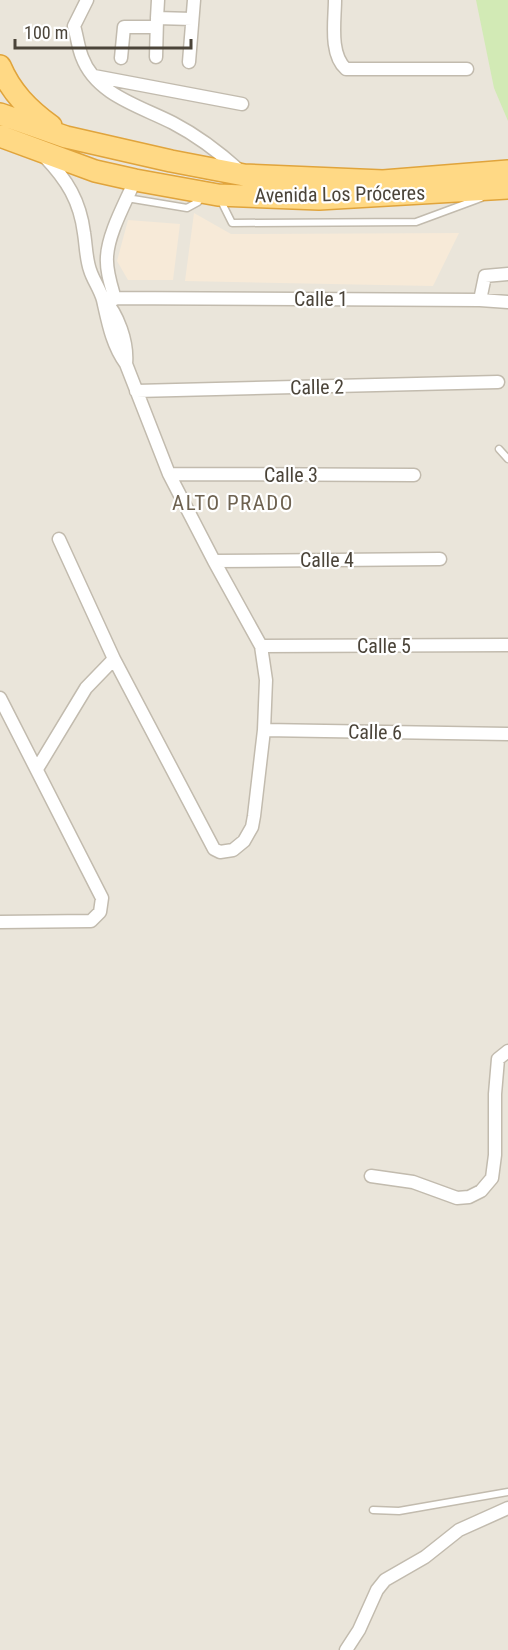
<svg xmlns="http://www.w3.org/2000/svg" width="508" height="1650" viewBox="0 0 508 1650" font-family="'Roboto Condensed',sans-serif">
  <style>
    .residential { fill: #eae5da }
    .commercial { fill: #f7ead8 }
    .green { fill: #d2eab5 }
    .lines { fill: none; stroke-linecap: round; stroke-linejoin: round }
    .service-casing { stroke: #c2bbae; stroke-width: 9 }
    .minor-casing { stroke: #c2bbae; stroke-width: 15 }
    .trunk-casing { stroke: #e0a43c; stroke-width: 24 }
    .service { stroke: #fff; stroke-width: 6 }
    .minor { stroke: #fff; stroke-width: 12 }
    .trunk { stroke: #ffd985; stroke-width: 21 }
    .labels { text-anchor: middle; stroke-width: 4.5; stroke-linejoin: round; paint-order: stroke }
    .street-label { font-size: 20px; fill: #4b4439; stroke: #fff }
    .neighbourhood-label { font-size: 21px; letter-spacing: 1.5px; fill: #6e6250; stroke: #fff }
  </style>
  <rect width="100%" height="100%" fill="#f6f3ec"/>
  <path class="residential" d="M0 0H508V1650H0Z"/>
  <path class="commercial" d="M194 213 231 234 459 233 433 286 185 281Z
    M128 220 180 224 173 280H128L117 261Z"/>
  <path class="green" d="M476 0H508V121L494 88Z"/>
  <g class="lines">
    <g class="service-casing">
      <path id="service" d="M127 198 187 208 198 202 202 196
        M220 199 232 223 416 222 481 198
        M499 449 508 459
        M373 1510 399 1511 508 1492"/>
    </g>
    <g class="minor-casing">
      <path id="minor" d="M87 0 74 26C77 36 78 47 82 57 96 95 140 106 173 123 198 136 219 152 240 171
        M158 0 157 18 192 19
        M335 0C335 20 329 54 346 69H467
        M156 57 157 19
        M121 58 124 27H156
        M189 62 194 0
        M94 76 242 104
        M103 298 480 300 485 276 508 274
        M103 298C118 314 128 342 126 364
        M115 299C111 285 106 271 107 257 108 233 126 202 135 180
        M480 300 508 302
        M136 391 498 382
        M169 474 414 475
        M59 539 114 659
        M214 561 440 559
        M261 646 508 645
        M0 698 102 898 100 912 91 921 0 922
        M264 730 508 734
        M37 769 86 688 114 659 214 849 220 852 233 850 244 841 252 827 254 816 264 730 266 680 261 646 214 561 169 474 126 364C112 345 108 322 103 300 100 289 93 280 90 270 86 259 86 245 84 233 80 201 67 180 45 157
        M371 1176 413 1182 457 1198 469 1197 481 1191 492 1178 495 1155V1094L498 1059 508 1051
        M346 1650 359 1630 377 1590 385 1580 425 1557 459 1530 508 1508"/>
    </g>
    <g class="trunk-casing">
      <path id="trunk" d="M0 66C11 92 28 109 51 126
        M0 114 66 137 171 161 244 175 383 181 508 171
        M0 136 95 171 135 180 218 195 319 199 508 188"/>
    </g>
    <use href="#service" class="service"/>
    <use href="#minor" class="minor"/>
    <use href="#trunk" class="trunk"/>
  </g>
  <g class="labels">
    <g class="street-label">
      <text transform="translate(340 194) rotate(-1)" y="7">Avenida Los Próceres</text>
      <text x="321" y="306">Calle 1</text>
      <text transform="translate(317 387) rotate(-1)" y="7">Calle 2</text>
      <text x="291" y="482">Calle 3</text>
      <text x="327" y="567">Calle 4</text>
      <text x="384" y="653">Calle 5</text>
      <text transform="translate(375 732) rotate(1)" y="7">Calle 6</text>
    </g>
    <g class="neighbourhood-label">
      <text x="233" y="510">ALTO PRADO</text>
    </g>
  </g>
  <path d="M15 39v9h176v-9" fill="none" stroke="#4b4439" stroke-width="3"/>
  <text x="24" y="39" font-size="18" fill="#4b4439" stroke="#ffffff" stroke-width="4.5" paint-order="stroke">100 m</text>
</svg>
